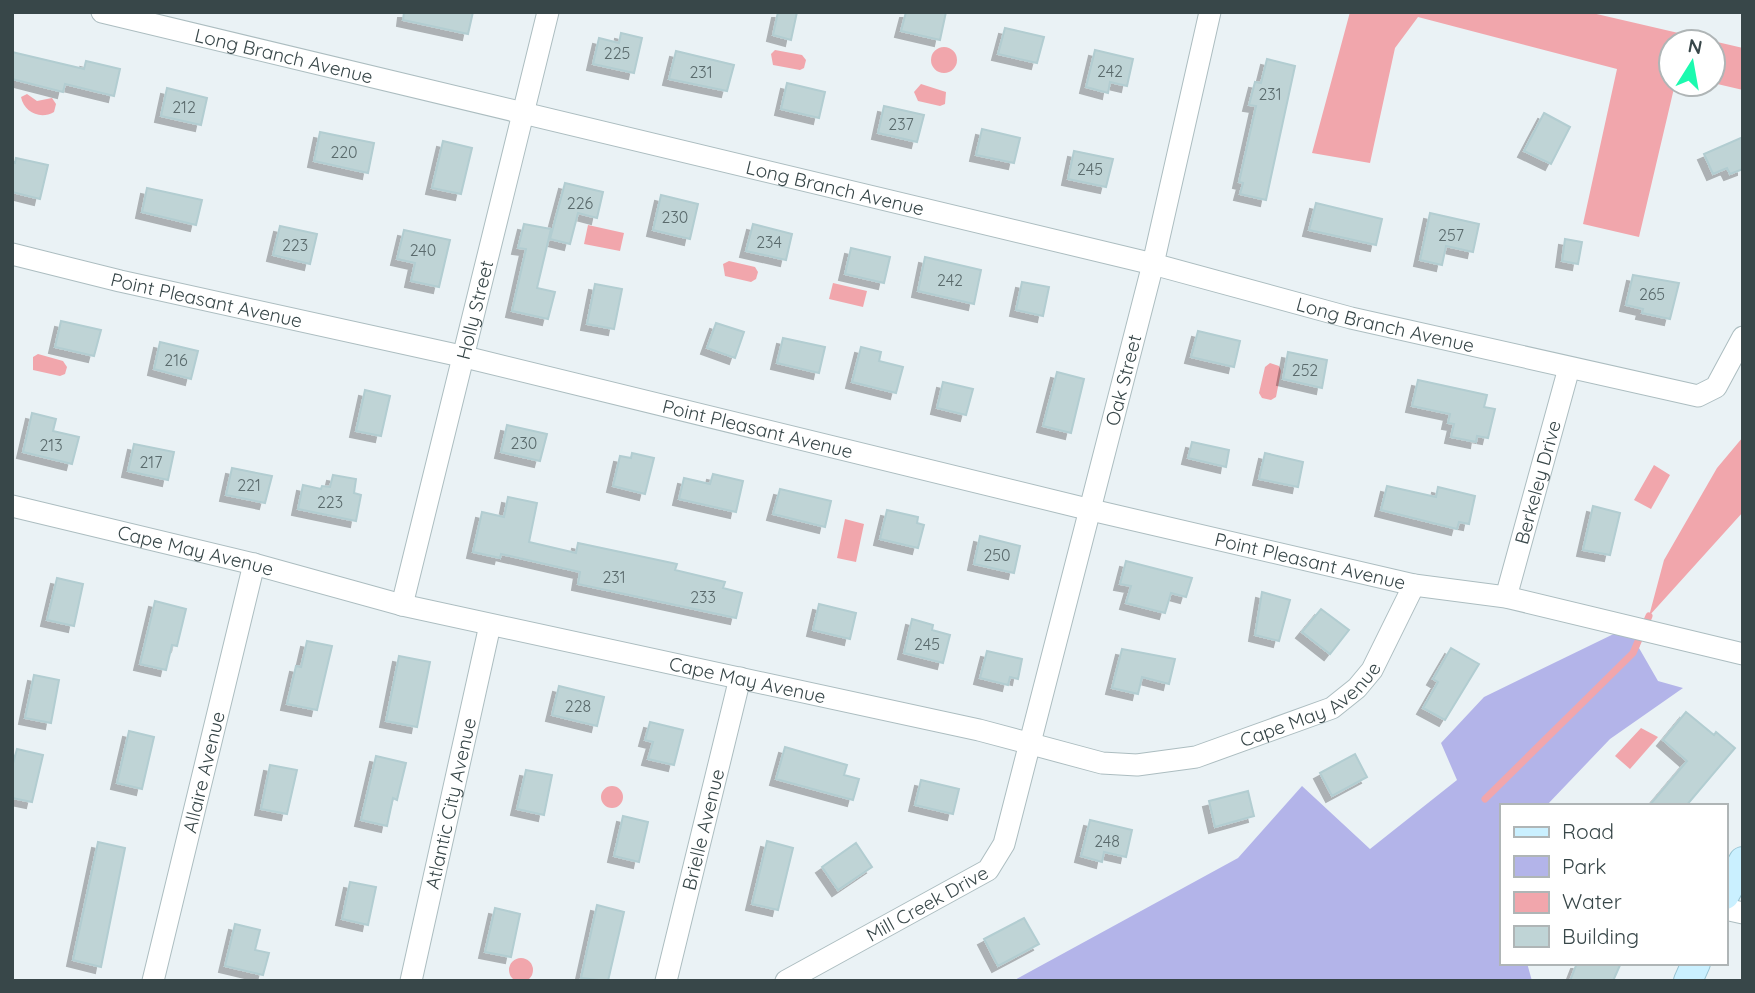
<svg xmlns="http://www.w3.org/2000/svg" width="1755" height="993" viewBox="0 0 1755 993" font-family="Quicksand,sans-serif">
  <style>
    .green { fill: #b3b4e9 }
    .water { fill: #f1a6ac }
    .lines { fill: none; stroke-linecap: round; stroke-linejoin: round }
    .stream { stroke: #f1a6ac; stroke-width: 7 }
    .building { fill: #bfd4d6; stroke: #b2cdd1; stroke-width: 2; filter: url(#shadow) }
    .minor-casing { stroke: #acbdc0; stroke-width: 23 }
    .secondary-casing { stroke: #97c3d2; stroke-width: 30 }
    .minor { stroke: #fff; stroke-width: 21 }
    .secondary { stroke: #caf0ff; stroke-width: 28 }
    .labels { text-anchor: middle; stroke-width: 5; stroke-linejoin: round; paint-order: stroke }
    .number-label { font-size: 16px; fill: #5a6a6c }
    .street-label { font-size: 19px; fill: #384749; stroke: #fff }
  </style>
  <defs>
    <filter id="shadow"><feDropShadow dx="-6" dy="6" stdDeviation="0" flood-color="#0004"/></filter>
  </defs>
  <rect width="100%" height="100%" fill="#eaf2f5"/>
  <path class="green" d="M1626 628 1643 634 1639 648 1658 681 1683 688 1610 739 1546 806H1501V963H1527L1532 981H1013L1238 858 1302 786 1370 849 1457 780 1441 743 1484 697Z"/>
  <path class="water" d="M1350 12H1588L1743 48V90L1713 83V42H1671V84H1675L1639 237 1583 224 1617 69 1418 17 1395 48 1370 163 1312 153Z
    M931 60a13 13 0 1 1 26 0a13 13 0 1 1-26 0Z
    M775 50 802 55 806 60 804 68 800 70 773 65 771 54Z
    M921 84 946 92 945 104 940 106 918 101 914 92Z
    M27 94 37 101 52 98 56 104 54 112C40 120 24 112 21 97Z
    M588 225 624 233 620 251 584 244Z
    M729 261 755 267 758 272 756 279 751 282 725 276 723 264Z
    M833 283 867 291 863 307 829 299Z
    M38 354 63 361 67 367 65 374 60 376 33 370V357Z
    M1270 363 1279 366 1281 371 1276 397 1271 400 1262 398 1259 393 1265 367Z
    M1743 437V512L1649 616 1664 560 1717 468Z
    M1654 465 1670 475 1651 509 1634 500Z
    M845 519 864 524 856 562 837 558Z
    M1641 728 1658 737 1630 769 1615 756Z
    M601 797a11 11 0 1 1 22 0a11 11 0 1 1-22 0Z
    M509 970a12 12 0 1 1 24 0a12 12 0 1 1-24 0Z"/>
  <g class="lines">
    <path class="stream" d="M1485 799 1633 653 1649 616"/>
  </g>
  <path class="building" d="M404 12H473L468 34 403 20Z
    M778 12H797L791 40 773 35Z
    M906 12H946L940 40 901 31Z
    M1005 28 1044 37 1037 63 998 54Z
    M621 33 642 38 634 73 593 64 599 38 619 43Z
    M1095 50 1133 59 1127 86 1110 82 1108 93 1086 87Z
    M676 51 734 65 727 91 669 79Z
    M12 52 84 69 86 61 120 69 114 96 65 84 63 92 12 79Z
    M1267 59 1295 66 1266 200 1240 194 1243 183 1239 182 1256 106 1249 105 1255 82 1261 83Z
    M787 83 825 92 819 118 781 109Z
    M167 88 207 98 201 125 161 116Z
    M884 106 924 115 917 142 878 133Z
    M1544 113 1570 127 1551 164 1524 151Z
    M982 129 1020 138 1014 163 976 155Z
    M320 132 374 143 368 173 314 161Z
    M1743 137V169L1730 174 1727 168 1713 174 1704 154Z
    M443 141 472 148 461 194 432 188Z
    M1074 151 1113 159 1106 187 1068 179Z
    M16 158 48 165 40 199 12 192V162L15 163Z
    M565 183 603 192 597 218 578 213 570 244 550 239Z
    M147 188 202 200 196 225 142 212Z
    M661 195 698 204 690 239 653 230Z
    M1316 203 1382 219 1376 245 1309 230Z
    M1430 213 1479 224 1473 252 1446 246 1442 265 1420 260Z
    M524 224 551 229 537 288 555 292 548 319 512 311 526 249 518 248Z
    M753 224 792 234 786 260 746 251Z
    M280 226 317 234 310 264 273 255Z
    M404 230 450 240 439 287 411 281 415 263 397 259Z
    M1565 239 1582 242 1578 264 1562 261Z
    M851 248 890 257 884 283 845 274Z
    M925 257 981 270 974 304 918 291Z
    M1633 275 1679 283 1670 319 1642 313 1643 309 1626 305Z
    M1022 282 1049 287 1043 316 1016 310Z
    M595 284 622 289 614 329 587 324Z
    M61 321 101 330 94 356 55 347Z
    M716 323 744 332 735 358 707 348Z
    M1198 331 1240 341 1234 367 1191 357Z
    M783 338 825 347 819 373 777 363Z
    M160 342 198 351 191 379 154 369Z
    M861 347 881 352 879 361 903 367 896 393 852 382Z
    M1288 352 1327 360 1322 388 1283 379Z
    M1057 372 1084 379 1071 433 1043 426Z
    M1418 380 1487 395 1484 407 1495 409 1488 438 1477 436 1476 442 1451 437 1454 424 1448 423 1450 414 1412 406Z
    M943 382 973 389 966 415 937 408Z
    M365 390 390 396 381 436 356 431Z
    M32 413 56 419 53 431 79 437 72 464 23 452Z
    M507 425 547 434 540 461 501 452Z
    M1192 442 1229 450 1226 467 1188 458Z
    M134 444 174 452 168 480 128 471Z
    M632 453 654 458 645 494 613 486 620 456 631 458Z
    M1265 453 1303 462 1298 487 1259 479Z
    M232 468 272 476 265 503 226 495Z
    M713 474 743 481 736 512 679 499 684 478 710 484Z
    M333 475 356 479 354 493 361 495 356 521 298 509 303 485 321 489 322 486 330 487Z
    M1387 486 1436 497 1438 487 1475 496 1469 524 1459 522 1457 529 1381 510Z
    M780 489 831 501 825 527 773 514Z
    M508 497 537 503 529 542 576 553 578 543 677 564 675 570 725 582 723 588 742 593 736 618 578 584 580 572 501 554 500 558 473 552 482 512 504 517Z
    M1593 506 1620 513 1610 555 1583 550Z
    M887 510 918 517 917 523 924 525 918 548 880 539Z
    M980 536 1020 546 1014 573 974 564Z
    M1126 561 1192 578 1186 597 1171 593 1165 613 1126 603 1131 586 1120 584Z
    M57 578 83 584 74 626 47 620Z
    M1262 592 1290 600 1279 641 1255 635Z
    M155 601 186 609 177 646 172 645 166 670 140 664Z
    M819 604 856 613 850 639 813 630Z
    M1321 609 1349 630 1330 654 1302 632Z
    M912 619 933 625 932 630 950 635 943 663 904 653Z
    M307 641 332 646 317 710 287 704 296 666 301 667Z
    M1451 648 1479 664 1445 720 1423 708 1438 682 1433 679Z
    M1122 649 1175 659 1169 684 1142 677 1138 694 1112 688Z
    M987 651 1022 659 1018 679 1010 677 1008 685 980 678Z
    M399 656 430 662 417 727 386 721Z
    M34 675 59 680 51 723 25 718Z
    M559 686 604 697 597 726 552 715Z
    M1686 712 1714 735 1716 732 1735 748 1686 806H1649L1687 761 1663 740Z
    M650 722 683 730 674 765 648 759 653 742 645 740Z
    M129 731 154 737 142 789 117 783Z
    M785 747 847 765 844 775 859 779 853 800 776 779Z
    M17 749 43 755 32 802 12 798V767Z
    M1355 754 1367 777 1332 796 1320 773Z
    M376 756 406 763 397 800 393 798 387 826 361 820Z
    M270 765 297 770 287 814 261 809Z
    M526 770 552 775 544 815 517 809Z
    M921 780 959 789 953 814 915 805Z
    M1248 791 1254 816 1215 827 1209 801Z
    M623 816 648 822 639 862 614 856Z
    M1090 820 1132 830 1126 857 1104 852 1102 862 1081 856Z
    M767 841 793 848 778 910 752 904Z
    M98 842 125 848 101 967 73 960Z
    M856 843 872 867 838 890 822 867Z
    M350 882 376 887 368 925 342 919Z
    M597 905 624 912 608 981 581 978Z
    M495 908 520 914 511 957 485 952Z
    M1024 918 1039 944 998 966 984 939Z
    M235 924 260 930 255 950 269 953 263 975 225 966Z
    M1577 963H1621L1613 981H1570Z"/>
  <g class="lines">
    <g class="minor-casing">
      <g id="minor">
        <path id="s1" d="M102 12 1153 264 1351 318 1698 396 1716 387 1743 337"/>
        <path id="s2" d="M12 254 120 281 461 356 1087 509 1414 585 1506 597 1743 654"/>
        <path id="s3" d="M12 506 254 564 402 605 979 730 1102 763 1137 765 1196 757 1332 708 1357 688 1372 670 1414 585"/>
        <path id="s4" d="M1506 597 1569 368"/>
        <path id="s5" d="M402 605 548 12"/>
        <path d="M1725 909 1743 913"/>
        <path id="s6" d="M153 981 254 564"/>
        <path id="s7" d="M411 981 490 625"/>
        <path id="s8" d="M666 981 740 678"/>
        <path id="s9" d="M786 981 988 870 1004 844 1153 264 1210 12"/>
      </g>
    </g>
    <g class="secondary-casing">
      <path id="secondary" d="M1725 895 1743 861
        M1688 981 1696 963"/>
    </g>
    <use href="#minor" class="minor"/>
    <use href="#secondary" class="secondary"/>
  </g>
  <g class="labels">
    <g class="number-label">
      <text x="617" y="59">225</text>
      <text x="1110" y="77">242</text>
      <text x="701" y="78">231</text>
      <text x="1270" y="100">231</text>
      <text x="184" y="113">212</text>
      <text x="901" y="130">237</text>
      <text x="344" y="158">220</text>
      <text x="1090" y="175">245</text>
      <text x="580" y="209">226</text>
      <text x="675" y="223">230</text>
      <text x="1451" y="241">257</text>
      <text x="769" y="248">234</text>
      <text x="295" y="251">223</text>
      <text x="423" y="256">240</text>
      <text x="950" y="286">242</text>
      <text x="1652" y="300">265</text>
      <text x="176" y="366">216</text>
      <text x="1305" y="376">252</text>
      <text x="524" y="449">230</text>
      <text x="51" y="451">213</text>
      <text x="151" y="468">217</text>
      <text x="249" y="491">221</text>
      <text x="330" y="508">223</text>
      <text x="997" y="561">250</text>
      <text x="614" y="583">231</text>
      <text x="703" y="603">233</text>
      <text x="927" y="650">245</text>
      <text x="578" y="712">228</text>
      <text x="1107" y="847">248</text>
    </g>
    <g class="street-label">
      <text dy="7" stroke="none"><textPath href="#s1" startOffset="187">Long Branch Avenue</textPath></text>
      <text dy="7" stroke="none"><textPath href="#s1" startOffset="754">Long Branch Avenue</textPath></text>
      <text dy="7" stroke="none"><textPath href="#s2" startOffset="200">Point Pleasant Avenue</textPath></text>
      <text dy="7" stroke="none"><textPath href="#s5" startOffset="304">Holly Street</textPath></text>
      <text dy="7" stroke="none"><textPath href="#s1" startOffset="1321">Long Branch Avenue</textPath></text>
      <text dy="7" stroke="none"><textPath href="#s9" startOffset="740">Oak Street</textPath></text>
      <text dy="7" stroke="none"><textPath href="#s2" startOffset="766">Point Pleasant Avenue</textPath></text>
      <text dy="7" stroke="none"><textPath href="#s4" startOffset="119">Berkeley Drive</textPath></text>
      <text dy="7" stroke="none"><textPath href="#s3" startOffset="189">Cape May Avenue</textPath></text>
      <text dy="7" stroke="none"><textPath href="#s2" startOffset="1334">Point Pleasant Avenue</textPath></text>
      <text dy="7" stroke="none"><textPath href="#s3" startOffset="756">Cape May Avenue</textPath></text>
      <text dy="7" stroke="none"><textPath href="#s3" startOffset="1342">Cape May Avenue</textPath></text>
      <text dy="7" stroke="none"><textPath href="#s6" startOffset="215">Allaire Avenue</textPath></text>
      <text dy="7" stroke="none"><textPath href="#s7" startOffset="182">Atlantic City Avenue</textPath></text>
      <text dy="7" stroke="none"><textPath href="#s8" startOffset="156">Brielle Avenue</textPath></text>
      <text dy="7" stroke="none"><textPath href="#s9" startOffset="161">Mill Creek Drive</textPath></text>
    </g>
  </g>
  <rect width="1755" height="993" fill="none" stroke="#384749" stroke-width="28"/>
  <rect x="1500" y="804" width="228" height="161" fill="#ffffff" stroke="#afb5b6" stroke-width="2"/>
  <rect x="1514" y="827" width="35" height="10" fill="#caf0ff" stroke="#afb5b6" stroke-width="2"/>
  <text x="1562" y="839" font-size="21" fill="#384749">Road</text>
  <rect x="1514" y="856" width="35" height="21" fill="#b3b4e9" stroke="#afb5b6" stroke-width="2"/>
  <text x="1562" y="874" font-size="21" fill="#384749">Park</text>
  <rect x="1514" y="892" width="35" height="21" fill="#f1a6ac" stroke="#afb5b6" stroke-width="2"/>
  <text x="1562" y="909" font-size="21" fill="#384749">Water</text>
  <rect x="1514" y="926" width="35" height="21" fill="#bfd4d6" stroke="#afb5b6" stroke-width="2"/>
  <text x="1562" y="944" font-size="21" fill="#384749">Building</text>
  <g transform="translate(1692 63) rotate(11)"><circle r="33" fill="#ffffff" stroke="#afb5b6" stroke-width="2"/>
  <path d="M0-5L12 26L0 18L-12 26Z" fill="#1bfaaf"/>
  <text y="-10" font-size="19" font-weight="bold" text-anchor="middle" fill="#384749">N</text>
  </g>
</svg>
